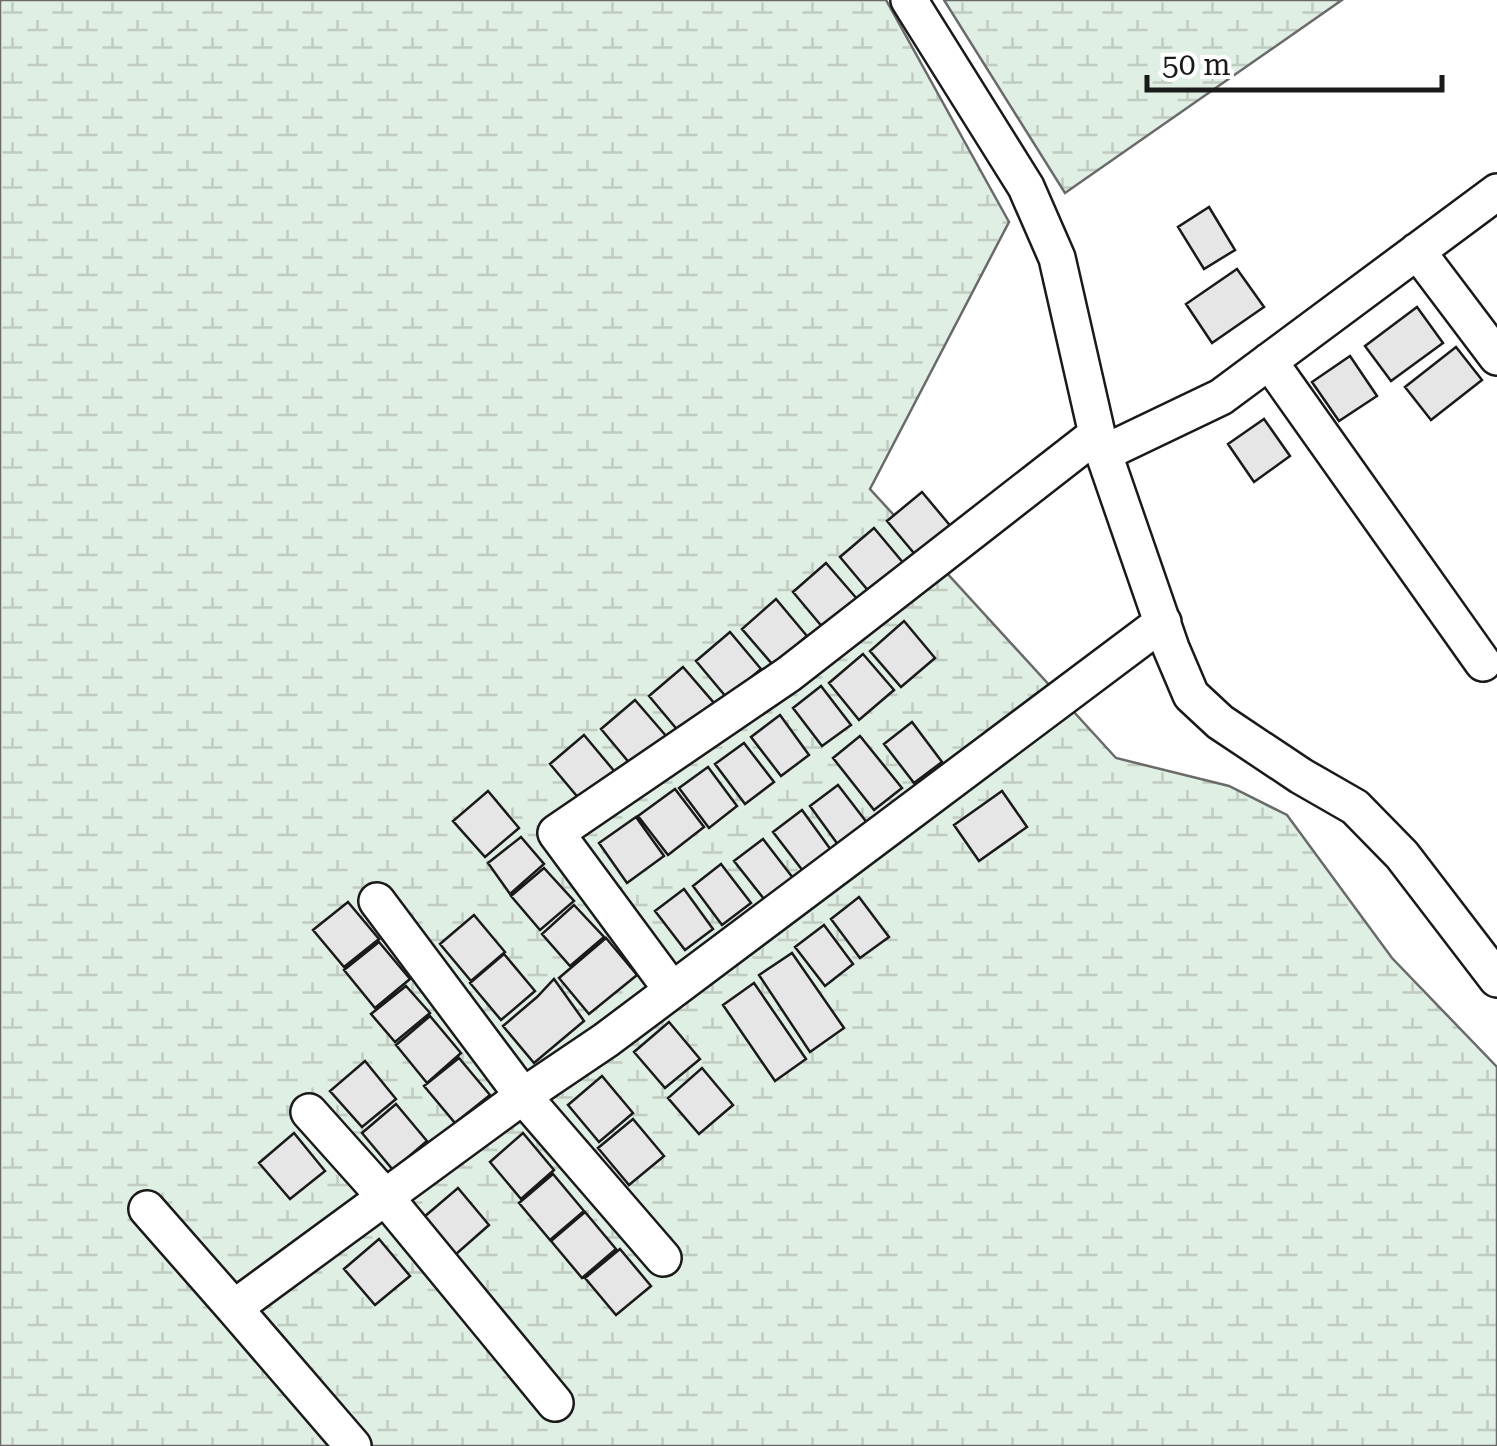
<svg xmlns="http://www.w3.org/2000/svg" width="1497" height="1446" viewBox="0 0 1497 1446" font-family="'Roboto Serif',serif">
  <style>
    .wetland { fill: url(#wetland-marsh); stroke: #6a6a6a; stroke-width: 2.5 }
    .building { fill: #e6e6e6; stroke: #1a1a1a; stroke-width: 2.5 }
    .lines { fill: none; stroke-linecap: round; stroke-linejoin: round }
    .street-casing { stroke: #1a1a1a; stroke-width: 40 }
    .street { stroke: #fff; stroke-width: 35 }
  </style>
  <defs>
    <pattern id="wetland-marsh" width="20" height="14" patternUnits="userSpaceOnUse" patternTransform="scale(2.5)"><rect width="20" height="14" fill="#e0efe3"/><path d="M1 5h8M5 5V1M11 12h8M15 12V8" fill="none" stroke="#c0ccc2"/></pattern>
  </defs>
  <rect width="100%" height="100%" fill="#fff"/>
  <path class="wetland" d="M0 0H886L1009 222 870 489 1116 758 1229 786 1287 815 1392 958 1497 1067V1446H0Z
    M944 0H1342L1065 193Z"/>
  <path class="building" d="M1209 207 1235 250 1204 269 1178 227Z
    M1237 269 1264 307 1212 343 1186 304Z
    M1417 307 1443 343 1391 381 1365 346Z
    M1456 347 1482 380 1431 420 1405 387Z
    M1350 356 1377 396 1339 421 1312 382Z
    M1264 419 1290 456 1254 482 1228 444Z
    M922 492 953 529 918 558 887 521Z
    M874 528 905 565 871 594 840 557Z
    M826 563 858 600 824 629 793 592Z
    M776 599 807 636 773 665 742 629Z
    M904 621 935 658 901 687 870 651Z
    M730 632 761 669 727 698 696 661Z
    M863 654 894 690 859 720 829 683Z
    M683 667 714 703 680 733 649 696Z
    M821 686 851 725 822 746 793 708Z
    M635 700 667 737 632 766 601 729Z
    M780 715 809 755 781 776 751 737Z
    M912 722 942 762 914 783 884 744Z
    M584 735 615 772 581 801 550 764Z
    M860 736 902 788 874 810 833 758Z
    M744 743 774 782 745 804 715 764Z
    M708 767 737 806 709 828 679 788Z
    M838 785 868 824 839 846 810 806Z
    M675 789 704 827 668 855 638 816Z
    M488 791 519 828 485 857 453 821Z
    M1002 791 1027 827 979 861 954 825Z
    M802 810 831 850 803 871 773 832Z
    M636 817 664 856 627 883 599 843Z
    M521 837 544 864 510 894 488 863Z
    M763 839 793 878 764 899 734 861Z
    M721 864 751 903 722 925 693 886Z
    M544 868 574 901 540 930 511 896Z
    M684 889 713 929 685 950 655 911Z
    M859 897 889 937 860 958 831 919Z
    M348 902 379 939 344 967 313 930Z
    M574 905 604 937 570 966 542 934Z
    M474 915 505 952 471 981 440 944Z
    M824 925 853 964 825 986 795 947Z
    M606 938 637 975 589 1014 559 978Z
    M379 942 410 979 375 1008 344 970Z
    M792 953 844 1028 810 1052 759 975Z
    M504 954 535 991 501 1020 470 983Z
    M554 979 584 1021 534 1063 503 1026 537 997Z
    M754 983 806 1059 775 1081 723 1005Z
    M406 986 430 1013 395 1042 371 1014Z
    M430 1016 461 1053 427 1083 396 1045Z
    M669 1022 700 1059 665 1088 634 1052Z
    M459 1058 490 1095 455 1123 424 1086Z
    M365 1061 396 1099 362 1127 330 1091Z
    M702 1068 733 1105 699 1134 668 1098Z
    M602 1076 633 1113 599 1142 568 1105Z
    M396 1104 427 1141 393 1170 362 1133Z
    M633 1119 664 1156 629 1185 598 1148Z
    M294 1133 325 1171 290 1199 259 1163Z
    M523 1133 554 1170 521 1199 490 1162Z
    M553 1174 584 1211 550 1240 519 1203Z
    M458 1188 489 1225 455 1255 424 1217Z
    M585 1212 616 1249 582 1278 551 1241Z
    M379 1239 410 1276 375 1305 344 1269Z
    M620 1249 651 1286 616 1315 585 1278Z"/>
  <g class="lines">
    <g class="street-casing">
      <path id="street" d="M909 0 1026 187 1057 258 1097 434 1171 648 1191 695 1220 722 1301 776 1355 807 1402 855 1497 979
        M1417 251 1497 357
        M1269 361 1483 663
        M1104 453 1221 397 1497 192
        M377 901 523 1096 663 1258
        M672 990 556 833 789 674 1097 434
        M309 1112 386 1198 555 1403
        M147 1209 234 1308 523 1096 606 1040 1163 622
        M234 1308 353 1446"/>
    </g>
    <use href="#street" class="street"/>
  </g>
  <path d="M1147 75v15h295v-15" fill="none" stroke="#1a1a1a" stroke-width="5"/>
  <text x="1162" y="75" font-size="30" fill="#1a1a1a" stroke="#ffffff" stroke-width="8" paint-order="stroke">50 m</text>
</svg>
